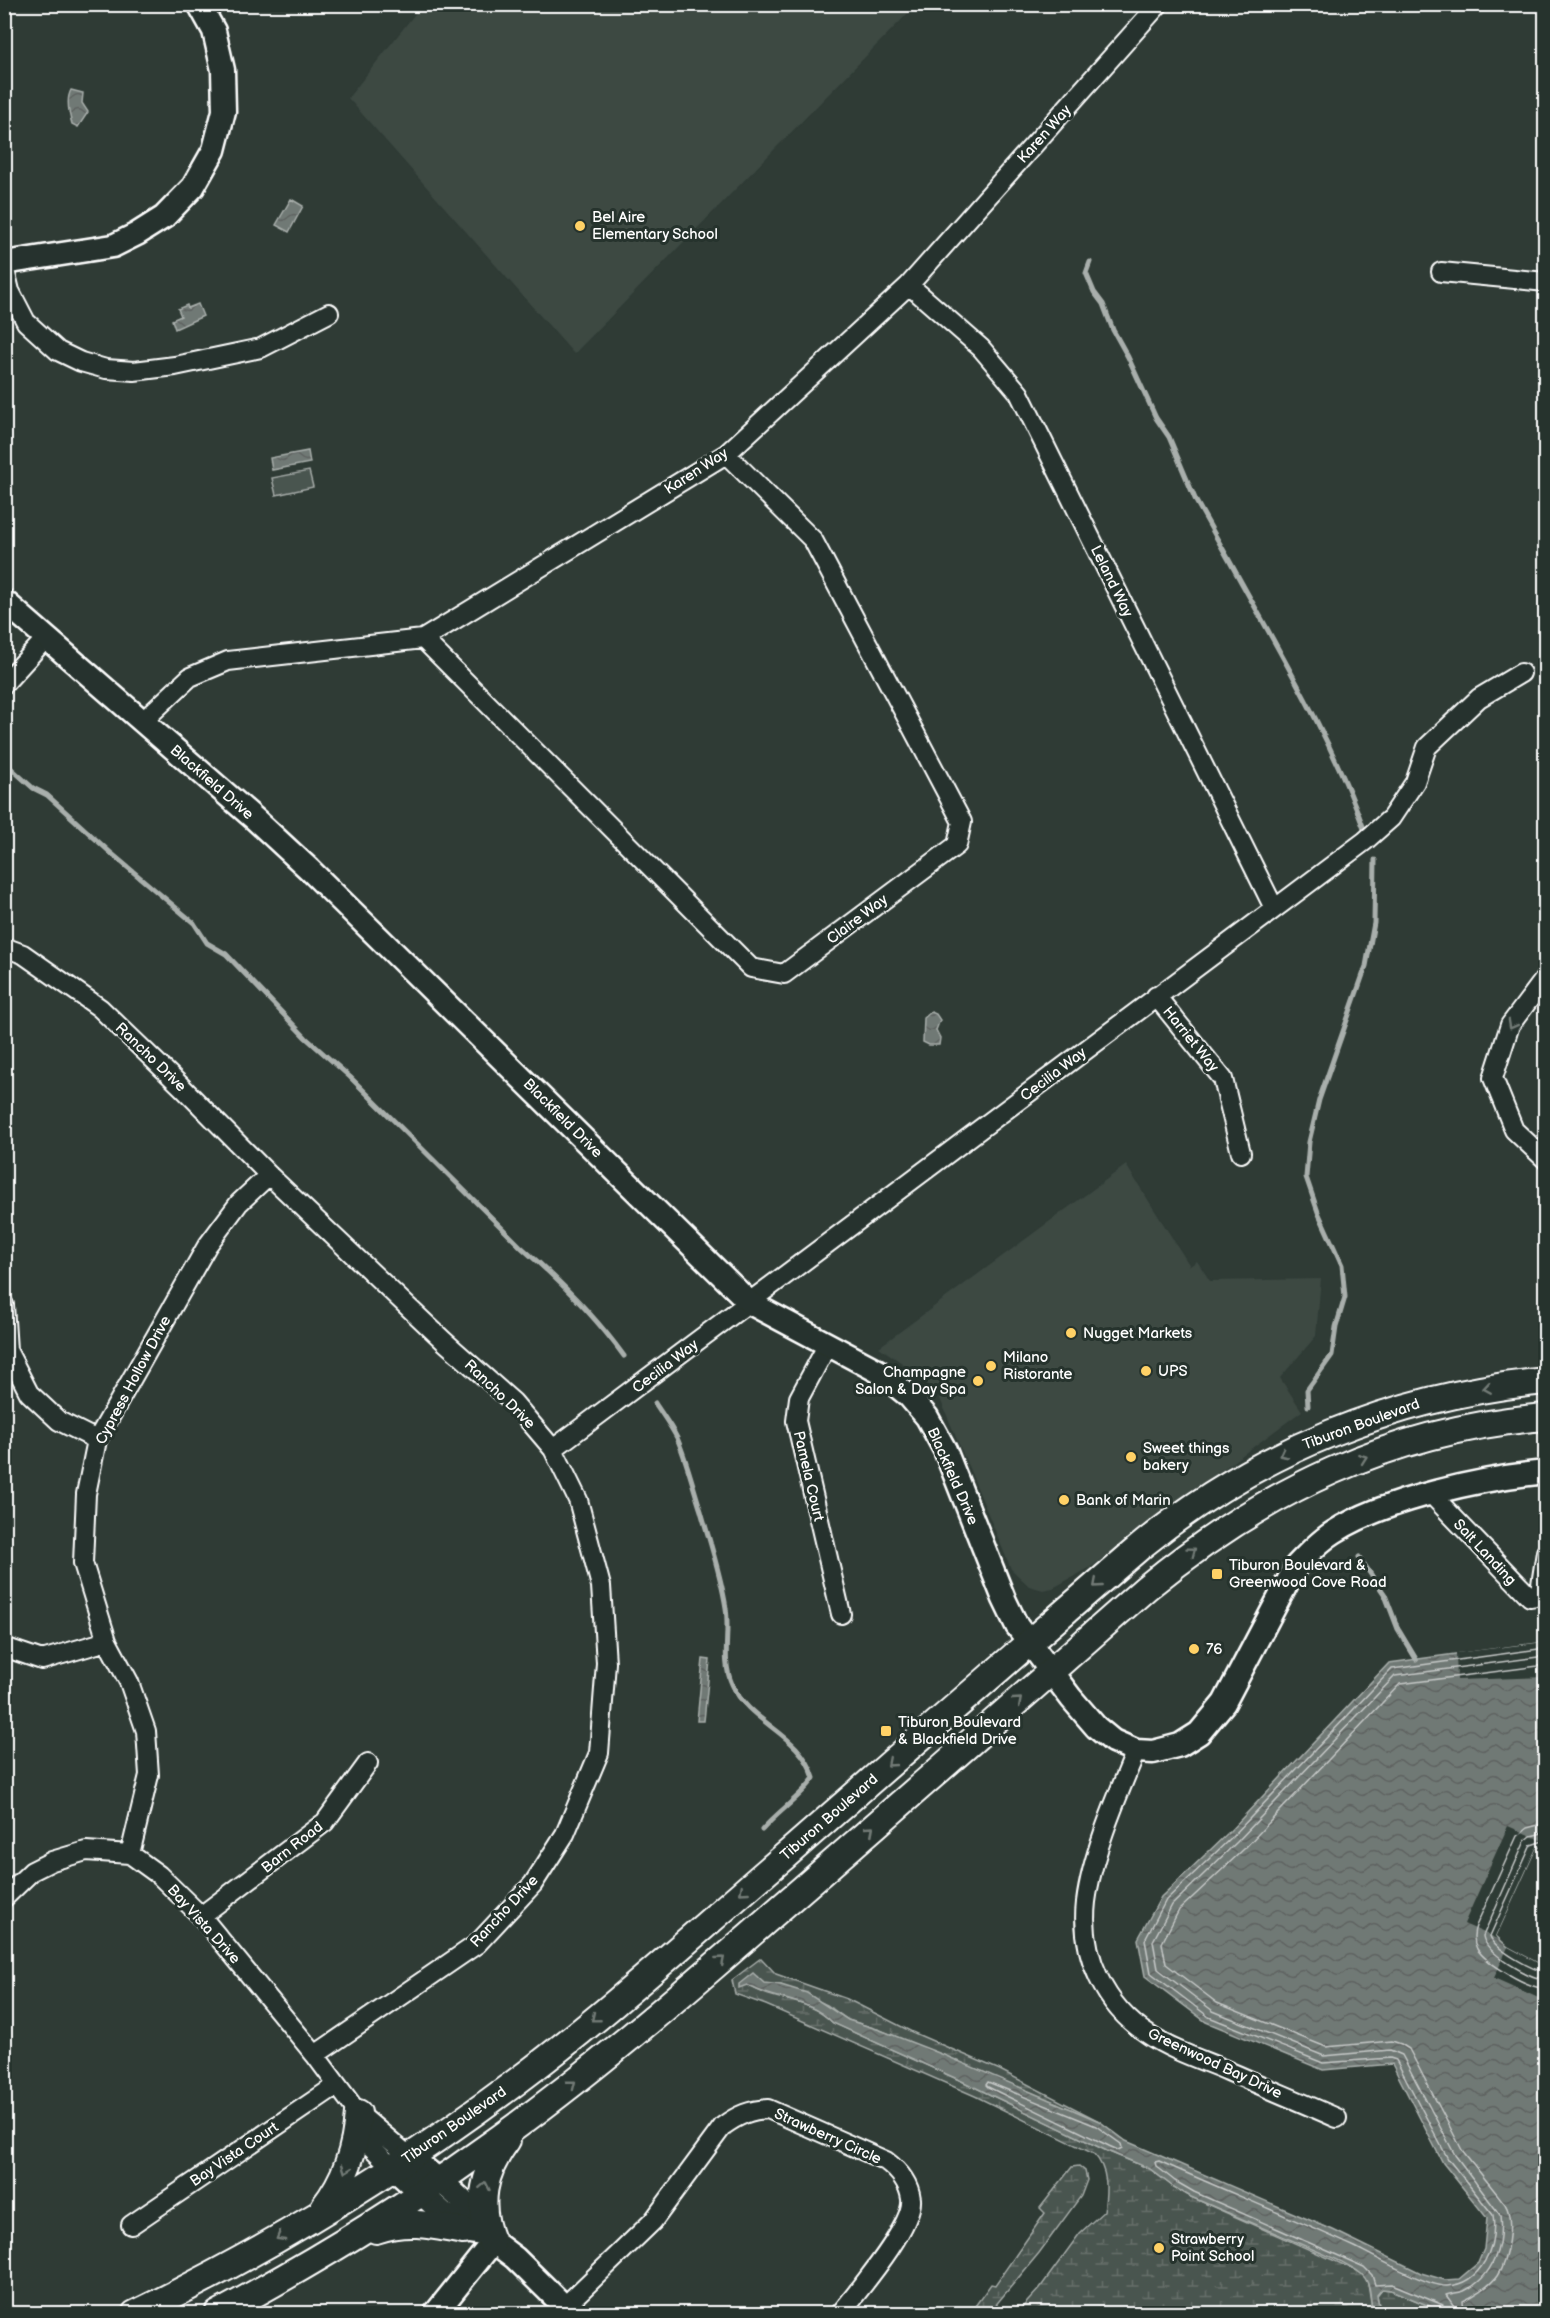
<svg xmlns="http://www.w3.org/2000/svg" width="1550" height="2318" viewBox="0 0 1550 2318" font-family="'Balsamiq Sans',sans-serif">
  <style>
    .built { fill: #3c4842 }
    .grass { fill: #4a544f; stroke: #a4aaa7; stroke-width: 1.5 }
    .wetland { fill: url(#wetland-marsh); stroke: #a4aaa7; stroke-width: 1.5 }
    .water { fill: url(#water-waves); stroke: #a9afac; stroke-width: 1.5 }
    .pier { fill: #2f3b35 }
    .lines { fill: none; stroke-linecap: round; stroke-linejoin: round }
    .shore { stroke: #c6c9c8; stroke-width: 1.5 }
    .stream { stroke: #a9afac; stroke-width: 5 }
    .minor-casing { stroke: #fff; stroke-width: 22 }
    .tertiary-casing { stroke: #fff; stroke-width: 27 }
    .secondary-casing { stroke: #fff; stroke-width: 30 }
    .minor { stroke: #26332d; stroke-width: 18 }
    .tertiary { stroke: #26332d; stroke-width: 22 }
    .secondary { stroke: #26332d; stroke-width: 26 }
    .oneway { stroke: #727a76 }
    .poi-dot { fill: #ffd166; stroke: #26332d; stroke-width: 2 }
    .labels { text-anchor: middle; stroke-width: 6; stroke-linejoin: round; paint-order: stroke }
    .street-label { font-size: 15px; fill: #fff; stroke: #26332d }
    .poi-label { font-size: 15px; fill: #fff; stroke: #26332d; text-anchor: start }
  </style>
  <defs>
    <pattern id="wetland-marsh" width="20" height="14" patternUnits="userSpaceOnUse" patternTransform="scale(1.5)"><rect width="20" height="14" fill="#4a544f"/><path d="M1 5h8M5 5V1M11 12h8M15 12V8" fill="none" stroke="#656e69"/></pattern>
    <pattern id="water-waves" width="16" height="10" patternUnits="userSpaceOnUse" patternTransform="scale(1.5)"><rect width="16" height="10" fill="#707975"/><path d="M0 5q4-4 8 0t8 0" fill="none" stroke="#5e6260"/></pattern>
  </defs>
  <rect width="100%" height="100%" fill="#2f3b35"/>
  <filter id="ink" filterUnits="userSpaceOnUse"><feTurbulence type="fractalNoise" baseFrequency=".0167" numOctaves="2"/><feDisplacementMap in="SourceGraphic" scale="12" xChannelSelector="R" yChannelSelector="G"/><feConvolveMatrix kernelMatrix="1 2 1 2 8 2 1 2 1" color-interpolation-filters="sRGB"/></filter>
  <g filter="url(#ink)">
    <path class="built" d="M422 5H916L574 354 348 98Z
      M1126 1165 1190 1266 1197 1261 1210 1281 1321 1279 1316 1336 1280 1378 1302 1411 1091 1567 1053 1588 1043 1590 1029 1586 1011 1569 938 1394 912 1370 879 1347Z"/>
    <path class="grass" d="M309 471 313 487 276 495 272 478Z"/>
    <path class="wetland" d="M761 1958 776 1974 847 1999 912 2032 1000 2070 1099 2121 880 2030 848 2020 827 2005 781 1985 747 1984C774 2004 806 1995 833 2023L966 2083 1107 2151 1150 2169 1172 2186 1191 2197 1362 2273 1367 2278 1372 2309 1370 2313H1017L1040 2288 1080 2233 1104 2211C1107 2191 1109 2170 1094 2154L975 2096 766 2005 735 1994 732 1980Z
      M1079 2166 1085 2171 1087 2180 1081 2196 1039 2253 989 2313H970L991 2284 995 2285 1045 2213 1040 2208 1072 2167Z
      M1382 2289 1391 2290 1446 2313H1394L1395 2311 1390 2309 1385 2313H1378L1379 2306 1377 2295Z"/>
    <path class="water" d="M71 90 83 93 82 103 88 112 78 127 72 124C69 114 66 99 71 90Z
      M291 199 303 206 289 232 276 225Z
      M198 304 203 316 175 329 172 320 181 316 178 309 187 305 188 308Z
      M308 451 310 463 272 470 270 458Z
      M931 1012 936 1014 940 1020 936 1030 940 1038 939 1045H929L923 1042 924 1018Z
      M1545 1642V1845L1536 1848 1496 1936 1508 1947 1545 1967V2313H1446L1391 2290 1382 2289 1377 2295 1379 2306 1378 2313H1370L1372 2309C1368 2276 1369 2277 1340 2261L1191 2197 1172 2186 1150 2169 1107 2151 966 2083 833 2023C808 1997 776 2002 747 1985L739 1988V1984L753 1973 764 1983 781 1985 807 1993 848 2020 880 2030 944 2055 1099 2121 1126 2141 1333 2230 1421 2273 1445 2280 1459 2279 1478 2263 1484 2249 1487 2218 1443 2163 1392 2064 1323 2070 1206 2022 1145 1976 1138 1939 1161 1897 1228 1833 1389 1663Z
      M703 1659 710 1660 704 1721H697Z"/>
    <path class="pier" d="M1545 1642V1677L1457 1680 1456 1653Z
      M1508 1826 1545 1842V1845L1536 1848 1496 1936 1498 1939 1464 1924Z
      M1508 1947 1545 1967V2001L1494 1978Z"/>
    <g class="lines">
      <path class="shore" d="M1546 1823 1527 1828 1517 1836 1476 1926C1473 1934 1473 1941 1477 1949 1487 1964 1528 1988 1546 1989
        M1546 1832 1531 1836 1525 1841 1483 1936C1485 1953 1529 1978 1546 1980
        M1546 1840 1531 1845 1490 1936C1494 1949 1532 1970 1546 1972
        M988 2082 1096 2126 1121 2144 1122 2148 1118 2150 1109 2146 988 2087 986 2085Z
        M1447 2314 1443 2305 1392 2284 1375 2285 1372 2275 1364 2267 1194 2192 1175 2181 1156 2166 1155 2162 1159 2161C1224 2190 1290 2217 1355 2247 1375 2257 1428 2287 1447 2286 1482 2284 1497 2246 1493 2215L1448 2159 1396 2060 1390 2058 1323 2063 1209 2017 1151 1973 1145 1940 1166 1900 1232 1837 1392 1669 1546 1648
        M1455 2314 1454 2306 1446 2295C1452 2293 1459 2293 1464 2291 1494 2277 1503 2245 1500 2215L1455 2155 1402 2055 1390 2050 1324 2056 1213 2011 1158 1969 1153 1941 1172 1905 1237 1842 1395 1676 1546 1656
        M1464 2314 1463 2301C1474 2296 1490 2286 1497 2276 1507 2261 1515 2220 1505 2204L1462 2150 1409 2049 1401 2044 1392 2041 1326 2047 1217 2003 1166 1964 1162 1943 1179 1910 1244 1849 1400 1684 1546 1665"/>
      <path class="stream" d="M1090 262 1086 273 1094 292 1103 304 1113 330 1128 357 1156 418 1169 437 1196 501 1229 560C1277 648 1330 735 1364 829
        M4 762 33 788 47 795 112 854 194 923 207 943 226 954 306 1038 350 1077 521 1247C558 1279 596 1317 624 1356
        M655 1403C662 1414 671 1426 677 1438 687 1461 693 1487 701 1511 710 1543 721 1575 726 1608 730 1634 721 1660 732 1684 749 1724 800 1732 814 1778 800 1798 778 1811 762 1830
        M1308 1406 1307 1390 1332 1355 1336 1327 1345 1297 1342 1265 1318 1212 1306 1177 1309 1142 1319 1100 1366 966 1374 923 1375 860
        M1359 1557 1385 1595 1398 1629 1416 1659"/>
      <g class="minor-casing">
        <path id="minor" d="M4 266 10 291 26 322 58 351 81 362 106 369 134 371 175 366 261 348 329 313
          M1441 272 1546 282
          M909 285 981 348 1019 393 1274 908
          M423 639 751 968 784 974 957 845 962 822 813 540 726 454
          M4 684 47 637
          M143 721 190 677 228 661 423 639 726 454 909 285 1159 4
          M4 947 23 954 100 1008 181 1086 269 1175 444 1341 513 1402 553 1449 578 1500 601 1586 606 1663 599 1753 565 1834 533 1884 477 1944 315 2055
          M1546 977 1510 1025 1493 1078 1514 1130 1546 1160
          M1156 996 1223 1079 1241 1153
          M4 1305 7 1350 29 1393 59 1421 97 1440
          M828 1344 799 1398 796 1421 841 1614
          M553 1449 1365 841 1391 818 1415 782 1427 747 1479 698 1521 673
          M1431 1494 1530 1597 1536 1596 1540 1591 1546 1552
          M4 1647 42 1660 107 1641
          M1136 1751C1117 1797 1092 1854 1086 1902 1080 1955 1105 2007 1149 2035 1173 2051 1202 2060 1228 2071 1264 2087 1301 2102 1337 2118
          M130 1854 149 1775 146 1731 129 1682 107 1641 83 1563 86 1494 97 1440 207 1246 239 1203 269 1175
          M4 1898 32 1871 52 1861 86 1851 130 1854 159 1875 201 1916 315 2055 358 2113 410 2157
          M201 1916 325 1822 368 1763
          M359 2121 367 2143 393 2168
          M131 2225 337 2085
          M565 2306 653 2221 723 2126C738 2115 750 2110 768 2109L886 2161C898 2170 909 2183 911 2199 914 2226 857 2292 840 2314"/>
      </g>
      <g class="tertiary-casing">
        <path id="tertiary" d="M4 263 113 246 137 234 164 217 193 187 214 150 224 111 223 70 214 31 199 4
          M4 601 256 820 310 870 750 1303 878 1371 909 1396 927 1417 945 1450 1004 1599 1017 1626 1071 1698 1096 1727 1113 1741 1136 1751 1153 1752 1180 1745 1199 1733 1224 1703 1296 1566C1308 1554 1319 1541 1334 1532 1385 1499 1484 1478 1546 1472
          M410 2157C433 2176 477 2205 483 2234
          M393 2168 463 2231 483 2234 515 2258 572 2314
          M435 2314 492 2243"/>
      </g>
      <g class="secondary-casing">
        <path id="secondary" d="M324 2207C346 2179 356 2148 358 2113
          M376 2230C406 2219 432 2225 463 2231
          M492 2243C476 2205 483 2172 507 2140
          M135 2314C269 2249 397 2171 516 2082 610 2012 696 1932 785 1856 904 1752 1022 1648 1141 1546 1257 1451 1397 1395 1546 1381
          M218 2314C307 2266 394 2214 476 2155 582 2081 679 1997 776 1912 900 1805 1023 1696 1146 1588 1264 1491 1392 1429 1546 1417"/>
      </g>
      <use href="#minor" class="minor"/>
      <use href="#tertiary" class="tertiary"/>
      <use href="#secondary" class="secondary"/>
    </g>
    <defs><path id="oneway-chevron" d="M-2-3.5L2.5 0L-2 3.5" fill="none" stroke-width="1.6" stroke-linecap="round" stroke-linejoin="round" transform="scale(1.5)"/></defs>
    <g class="oneway">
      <use href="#oneway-chevron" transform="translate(1512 1025) rotate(119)"/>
      <use href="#oneway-chevron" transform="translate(1487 1388) rotate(171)"/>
      <use href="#oneway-chevron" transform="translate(1283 1454) rotate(153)"/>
      <use href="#oneway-chevron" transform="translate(1363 1458) rotate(-20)"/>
      <use href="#oneway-chevron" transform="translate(1192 1551) rotate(-37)"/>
      <use href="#oneway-chevron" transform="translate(1097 1584) rotate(139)"/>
      <use href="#oneway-chevron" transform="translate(1018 1701) rotate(-41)"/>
      <use href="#oneway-chevron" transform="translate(891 1763) rotate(139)"/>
      <use href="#oneway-chevron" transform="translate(870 1830) rotate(-41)"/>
      <use href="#oneway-chevron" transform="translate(743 1891) rotate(139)"/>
      <use href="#oneway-chevron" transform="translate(721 1960) rotate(-41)"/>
      <use href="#oneway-chevron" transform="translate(595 2018) rotate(141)"/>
      <use href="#oneway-chevron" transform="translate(572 2084) rotate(-38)"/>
      <use href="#oneway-chevron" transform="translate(346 2169) rotate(110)"/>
      <use href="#oneway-chevron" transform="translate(485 2186) rotate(-79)"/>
      <use href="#oneway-chevron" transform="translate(280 2237) rotate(150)"/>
    </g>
  </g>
  <g class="poi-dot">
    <circle cx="580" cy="226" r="6"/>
    <circle cx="1071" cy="1333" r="6"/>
    <circle cx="991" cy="1366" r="6"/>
    <circle cx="1146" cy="1371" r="6"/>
    <circle cx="978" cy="1381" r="6"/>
    <circle cx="1131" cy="1457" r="6"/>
    <circle cx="1064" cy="1500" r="6"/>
    <rect x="1211" y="1568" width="12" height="12" rx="3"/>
    <circle cx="1194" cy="1649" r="6"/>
    <rect x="880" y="1725" width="12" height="12" rx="3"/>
    <circle cx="1159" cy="2248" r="6"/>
  </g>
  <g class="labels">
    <g class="street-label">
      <text transform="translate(1044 134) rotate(-48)" y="5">Karen Way</text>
      <text transform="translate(696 471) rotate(-33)" y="5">Karen Way</text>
      <text transform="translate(1112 581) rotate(64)" y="5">Leland Way</text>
      <text transform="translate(212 782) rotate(41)" y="5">Blackfield Drive</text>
      <text transform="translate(857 919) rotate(-37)" y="5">Claire Way</text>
      <text transform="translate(1191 1039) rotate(51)" y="5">Harriet Way</text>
      <text transform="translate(151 1057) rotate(44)" y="5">Rancho Drive</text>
      <text transform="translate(1053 1074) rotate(-37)" y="5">Cecilia Way</text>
      <text transform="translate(563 1118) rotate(45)" y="5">Blackfield Drive</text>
      <text transform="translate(665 1366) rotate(-37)" y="5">Cecilia Way</text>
      <text transform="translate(133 1380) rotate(-62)" y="5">Cypress Hollow Drive</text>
      <text transform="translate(500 1394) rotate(44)" y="5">Rancho Drive</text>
      <text transform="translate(1361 1424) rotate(-20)" y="5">Tiburon Boulevard</text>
      <text transform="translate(809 1476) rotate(77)" y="5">Pamela Court</text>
      <text transform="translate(953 1476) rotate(66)" y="5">Blackfield Drive</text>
      <text transform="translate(1485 1552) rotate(47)" y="5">Salt Landing</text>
      <text transform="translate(829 1817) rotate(-41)" y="5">Tiburon Boulevard</text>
      <text transform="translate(292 1847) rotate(-38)" y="5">Barn Road</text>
      <text transform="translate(504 1911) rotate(-47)" y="5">Rancho Drive</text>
      <text transform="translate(204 1924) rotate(48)" y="5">Bay Vista Drive</text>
      <text transform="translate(1215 2063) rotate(25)" y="5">Greenwood Bay Drive</text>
      <text transform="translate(454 2125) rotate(-35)" y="5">Tiburon Boulevard</text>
      <text transform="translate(828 2136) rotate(24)" y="5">Strawberry Circle</text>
      <text transform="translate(234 2154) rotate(-34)" y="5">Bay Vista Court</text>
    </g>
    <g class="poi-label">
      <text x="592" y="222">Bel Aire<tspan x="592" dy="17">Elementary School</tspan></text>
      <text x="1083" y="1338">Nugget Markets</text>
      <text x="1003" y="1362">Milano<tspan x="1003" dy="17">Ristorante</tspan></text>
      <text x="1158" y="1376">UPS</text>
      <text x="966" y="1377" text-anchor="end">Champagne<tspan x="966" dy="17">Salon &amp; Day Spa</tspan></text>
      <text x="1143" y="1453">Sweet things<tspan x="1143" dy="17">bakery</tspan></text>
      <text x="1076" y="1505">Bank of Marin</text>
      <text x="1229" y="1570">Tiburon Boulevard &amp;<tspan x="1229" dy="17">Greenwood Cove Road</tspan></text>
      <text x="1206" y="1654">76</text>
      <text x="898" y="1727">Tiburon Boulevard<tspan x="898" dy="17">&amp; Blackfield Drive</tspan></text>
      <text x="1171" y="2244">Strawberry<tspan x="1171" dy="17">Point School</tspan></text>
    </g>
  </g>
  <rect width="1550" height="2318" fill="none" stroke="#26332d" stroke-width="24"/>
  <rect x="12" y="12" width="1526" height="2294" fill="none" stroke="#fff" stroke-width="2" filter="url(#ink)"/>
</svg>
